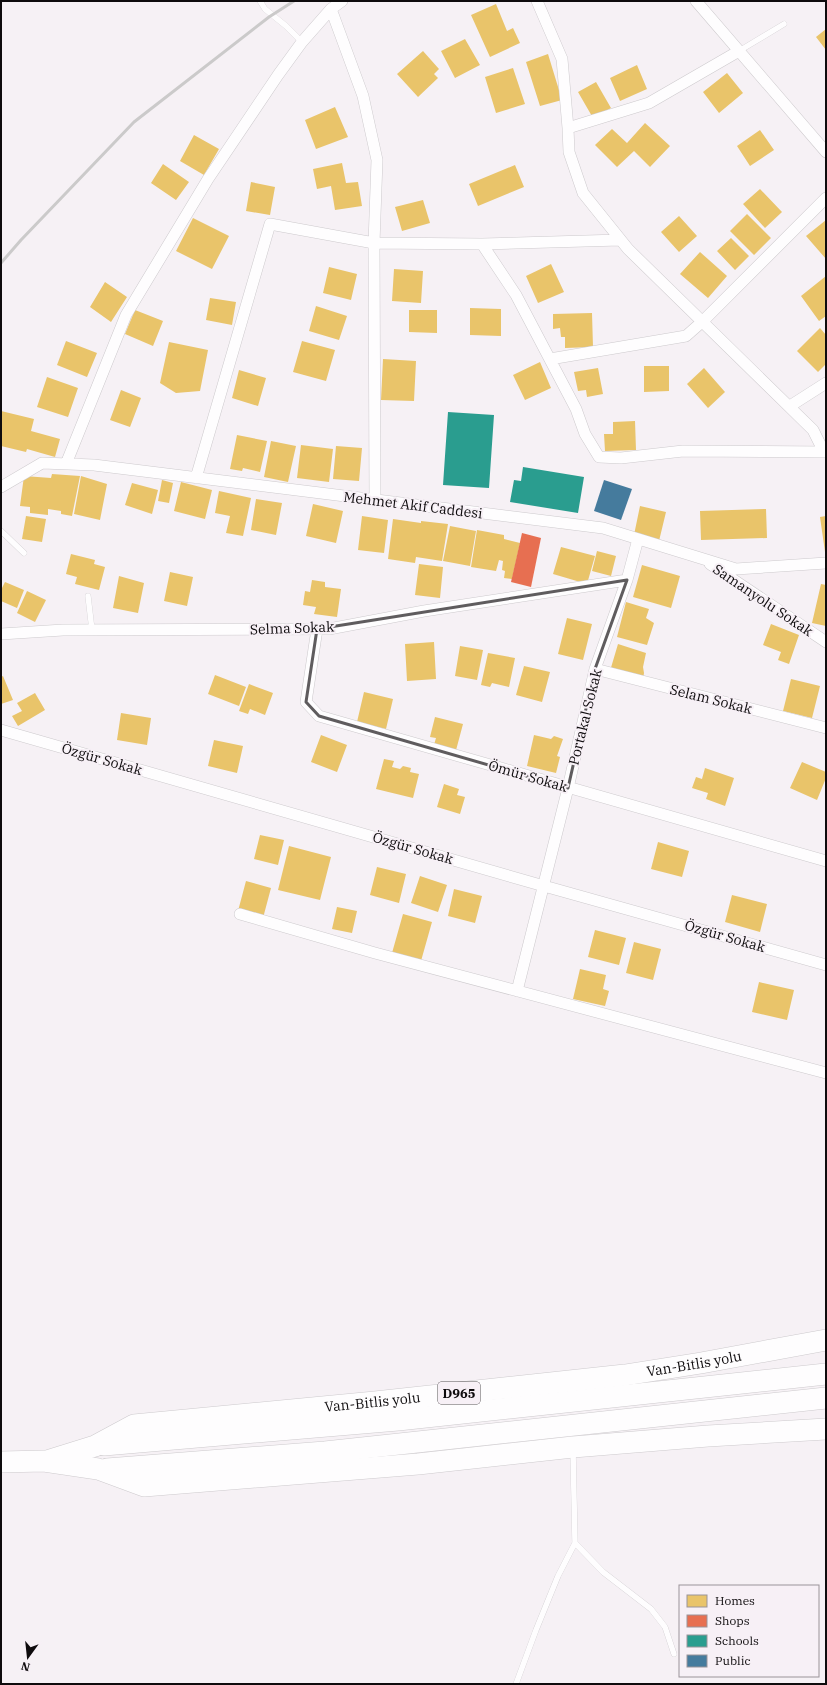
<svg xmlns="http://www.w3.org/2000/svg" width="827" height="1685" viewBox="0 0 827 1685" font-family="'IBM Plex Serif',serif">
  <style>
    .homes { fill: #e9c46a }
    .shops { fill: #e76f51 }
    .schools { fill: #2a9d8f }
    .public { fill: #457b9d }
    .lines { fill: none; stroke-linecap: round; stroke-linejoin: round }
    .lane-casing { stroke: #cdcacd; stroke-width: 6 }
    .street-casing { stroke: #cdcacd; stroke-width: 12 }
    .highway-casing { stroke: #cdcacd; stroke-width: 22 }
    .lane { stroke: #fefdfe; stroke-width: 5.5 }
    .street { stroke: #fefdfe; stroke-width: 11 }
    .highway { stroke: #fefdfe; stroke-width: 21 }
    .rail { stroke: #cbcaca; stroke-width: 3 }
    .marked { fill: none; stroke: #5f5c5e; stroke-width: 3; stroke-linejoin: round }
    .labels { text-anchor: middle; stroke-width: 4; stroke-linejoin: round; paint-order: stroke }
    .shield { fill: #f7f0f6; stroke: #545053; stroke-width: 1 }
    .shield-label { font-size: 13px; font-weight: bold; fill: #0e0b0d }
    .street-label { font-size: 14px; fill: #0e0b0d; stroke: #f7f0f6 }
  </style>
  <rect width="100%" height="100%" fill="#f6f1f5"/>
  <path class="homes" d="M496 4 507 31 513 28 520 43 490 57 471 15Z
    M826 29V50L816 37Z
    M465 39 480 65 455 78 441 51Z
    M423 51 439 69 434 74 438 78 418 97 397 74Z
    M548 54 562 100 540 106 526 62Z
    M637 65 647 89 620 101 610 78Z
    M513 68 525 104 496 113 485 77Z
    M727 73 743 93 719 113 703 92Z
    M596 82 611 108 593 118 578 92Z
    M335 107 348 137 316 149 305 120Z
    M645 123 670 146 650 167 634 151 617 167 595 145 612 129 627 143Z
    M760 130 774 150 750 166 737 146Z
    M194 135 219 149 204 175 180 161Z
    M342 163 346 183 358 182 362 206 335 210 331 186 317 189 313 169Z
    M163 164 189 182 176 200 151 183Z
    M515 165 524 187 478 206 469 184Z
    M251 182 275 187 270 215 246 211Z
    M760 189 782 212 765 228 743 204Z
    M423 200 430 223 402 231 395 207Z
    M747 214 771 238 754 255 730 231Z
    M679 216 697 236 679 252 661 232Z
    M193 218 229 236 212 269 176 251Z
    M826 220V259L806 236Z
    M731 238 749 256 735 270 717 251Z
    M700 252 727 276 708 298 680 274Z
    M551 264 564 292 538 303 526 276Z
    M329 267 357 274 351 300 323 293Z
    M394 269 423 271 421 303 392 301Z
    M826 276V316L819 321 801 296Z
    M105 282 127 297 111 322 90 307Z
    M210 298 236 302 232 325 206 320Z
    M316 306 347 316 339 340 309 331Z
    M470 308 501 309V336L470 335Z
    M135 310 163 321 153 346 125 334Z
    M409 310H437V333L409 332Z
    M592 313 593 347 565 348V337H561L560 328 553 329V314Z
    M820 328 826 335V364L818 372 797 351Z
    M66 341 97 353 87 377 57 365Z
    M302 341 335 350 326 381 293 372Z
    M169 342 208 350 200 391 176 393 160 383Z
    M383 359 416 361 414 401 381 400Z
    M540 362 551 388 525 400 513 375Z
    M644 366H669V391L644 392Z
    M598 368 603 394 587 397 586 390 578 391 574 372Z
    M704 368 725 392 708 408 687 384Z
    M239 370 266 378 258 406 232 398Z
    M47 377 78 388 68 417 37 407Z
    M121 390 141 398 130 427 110 420Z
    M1 411 34 419 31 431 60 439 55 457 27 449 26 452 1 446Z
    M635 421 636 450 605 451 604 434H613V422Z
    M237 435 267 441 260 472 243 468 242 471 230 469Z
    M271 441 296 446 288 482 264 477Z
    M301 445 333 449 329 482 297 478Z
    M336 446 362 448 359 481 333 479Z
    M52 474 80 476 72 516 61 514V511L48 509V515L30 513V507L20 506 24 476 51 478Z
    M81 476 107 484 100 520 74 514Z
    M162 480 173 483 169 503 158 501Z
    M181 482 212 490 205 519 174 511Z
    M132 483 158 490 152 514 125 505Z
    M219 491 251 498 243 536 226 533 230 516 215 513Z
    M256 499 282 503 276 535 251 530Z
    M313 504 343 511 336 543 306 536Z
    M640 506 666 512 659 541 634 535Z
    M766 509 767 538 701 540 700 511Z
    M26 516 46 519 42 542 22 539Z
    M362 516 388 520 384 553 358 550Z
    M826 516V551L825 552 820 517Z
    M393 519 421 523V521L448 524 442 561 416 557 415 563 388 559Z
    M450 526 476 531 470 566 443 561Z
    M477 530 504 535V539L520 543 512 579 504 578 505 571 502 570 503 561 499 560 496 571 471 567Z
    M561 547 595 556 587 584 553 574Z
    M597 551 616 556 611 576 592 571Z
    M71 554 95 560 94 564 105 567 99 590 75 584 77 577 66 574Z
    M419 564 443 567 440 598 415 595Z
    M642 565 680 576 671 608 633 597Z
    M170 572 193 577 187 606 164 601Z
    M119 576 144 583 138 613 113 608Z
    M312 580 325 582V587L341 589 337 617 314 614 316 607 303 605 305 591 310 592Z
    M5 582 24 590 17 608 1 601V590Z
    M821 584 826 585V626L812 623Z
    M27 591 46 600 35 622 17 613Z
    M626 602 649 609 646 618 654 623 647 645 617 637Z
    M567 618 592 624 583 660 558 654Z
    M771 624 799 635 789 664 778 660 781 652 763 645Z
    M434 642 436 679 407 681 405 644Z
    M618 644 646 653 643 667 644 673 643 679 610 671Z
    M460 646 483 650 477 680 455 676Z
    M488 653 515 658 509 687 492 683 490 687 481 685Z
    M524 666 550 672 542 702 516 695Z
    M215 675 246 687 239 706 208 694Z
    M3 676 13 700 1 704V677Z
    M791 679 820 686 812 718 783 711Z
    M249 684 273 693 265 715 250 709 248 714 239 711Z
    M364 692 393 699 386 729 357 722Z
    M35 693 45 710 18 726 12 716 22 711 17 703Z
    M121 713 151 718 147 745 117 740Z
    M435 717 463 724 455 754 433 748 436 738 430 737Z
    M321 735 347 745 337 772 311 762Z
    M534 735 551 739 554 736 563 739 557 756 560 757 556 773 527 766Z
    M214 740 243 746 237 773 208 766Z
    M384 759 394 761 392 767 400 769 403 766 411 768 410 772 419 774 413 798 376 789Z
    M802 762 826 772V778L817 800 790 788Z
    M705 768 734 778 725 806 706 799 708 793 692 788 696 777 702 779Z
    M444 784 459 789 457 795 465 797 460 814 437 807Z
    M260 835 284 840 278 865 254 859Z
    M658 842 689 851 682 877 651 869Z
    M289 846 331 857 320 900 278 890Z
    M377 867 406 874 399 903 370 895Z
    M420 876 447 885 438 912 411 903Z
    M246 881 271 888 263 918 238 911Z
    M454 889 482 896 475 923 448 916Z
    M732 895 767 904 760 932 725 922Z
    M337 907 357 911 352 933 332 929Z
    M403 914 432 922 421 961 392 953Z
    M595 930 626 938 619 965 588 957Z
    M634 942 661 949 653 980 626 973Z
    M580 969 606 975 603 989 609 991 605 1006 573 999Z
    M759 982 794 990 787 1020 752 1012Z"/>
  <path class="shops" d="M522 533 541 538 531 587 511 582Z"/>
  <path class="schools" d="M448 412 494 415 489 488 443 485Z
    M523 467 584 477 578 513 510 502 514 480 521 481Z"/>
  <path class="public" d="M604 480 632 489 621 520 594 511Z"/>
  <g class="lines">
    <g class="lane-casing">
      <path id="lane" d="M260 1 265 9 286 26 302 42
        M739 51 784 24
        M1 531 24 553
        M88 596 92 630
        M575 1543 603 1572 651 1609 665 1627 674 1654
        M516 1684 536 1630 558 1576 575 1543 573 1450"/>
    </g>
    <g class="street-casing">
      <path id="street" d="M537 1 562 59 568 128
        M696 1 826 152
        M331 9 363 96 377 160 374 243 375 500
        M739 51 649 103 568 128 569 152 583 193 628 249 813 430 824 452
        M482 244 620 240
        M550 359 686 336 703 321 826 198
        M790 406 826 383
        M66 464 126 315 208 179 278 75 302 42 331 9 342 1
        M196 478 270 224 374 243 482 244 516 295 576 409 585 434 599 457 621 458 683 451 826 452
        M1 487 42 463 94 465 603 528 736 569 826 563
        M710 564 826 642
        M317 629 306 702 319 716 826 861
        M1 634 63 630 329 629 424 611 627 580
        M595 669 826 728
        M1 730 544 886 826 965
        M240 914 375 953 826 1073
        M517 991 568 788 595 669 627 580 638 539"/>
    </g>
    <g class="highway-casing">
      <g id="highway">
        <path d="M104 1445 398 1420 826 1374"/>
        <path id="s1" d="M50 1460 95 1446 134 1425 375 1402 625 1375 701 1363 826 1340"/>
        <path d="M1 1462 44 1461 98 1469 144 1486 418 1464 573 1447 708 1436 826 1429"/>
        <path d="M107 1469 325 1452 826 1398"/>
      </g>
    </g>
    <use href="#lane" class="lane"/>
    <use href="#street" class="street"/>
    <use href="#highway" class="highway"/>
    <path class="rail" d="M1 263 21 240 134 122 269 17 294 1"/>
  </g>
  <path class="marked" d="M627 580 595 669 568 788 319 716 306 702 317 629Z"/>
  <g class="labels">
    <rect class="shield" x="438" y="1382" width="42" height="22" rx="3"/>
    <g class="shield-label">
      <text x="459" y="1398">D965</text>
    </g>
    <g class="street-label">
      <text transform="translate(413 505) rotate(7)" y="5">Mehmet Akif Caddesi</text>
      <text transform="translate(763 600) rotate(34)" y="5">Samanyolu Sokak</text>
      <text transform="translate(292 628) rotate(-2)" y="5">Selma Sokak</text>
      <text transform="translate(711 699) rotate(14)" y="5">Selam Sokak</text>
      <text transform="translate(585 717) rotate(-76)" y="5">Portakal Sokak</text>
      <text transform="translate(102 759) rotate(16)" y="5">Özgür Sokak</text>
      <text transform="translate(528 776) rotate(16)" y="5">Ömür Sokak</text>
      <text transform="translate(413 848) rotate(16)" y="5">Özgür Sokak</text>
      <text transform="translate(725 936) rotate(16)" y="5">Özgür Sokak</text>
      <text dy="5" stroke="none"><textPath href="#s1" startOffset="655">Van-Bitlis yolu</textPath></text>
      <text dy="5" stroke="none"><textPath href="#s1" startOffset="331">Van-Bitlis yolu</textPath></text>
    </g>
  </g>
  <rect width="827" height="1685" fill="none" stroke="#0e0b0d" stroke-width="4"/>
  <rect x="679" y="1585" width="140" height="92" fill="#f7f0f6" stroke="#9a9499"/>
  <rect x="687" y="1595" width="20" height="12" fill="#e9c46a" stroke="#9a9499"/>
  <text x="715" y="1605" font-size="12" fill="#0e0b0d">Homes</text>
  <rect x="687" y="1615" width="20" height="12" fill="#e76f51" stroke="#9a9499"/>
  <text x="715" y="1625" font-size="12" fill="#0e0b0d">Shops</text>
  <rect x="687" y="1635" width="20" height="12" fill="#2a9d8f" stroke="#9a9499"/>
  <text x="715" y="1645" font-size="12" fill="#0e0b0d">Schools</text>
  <rect x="687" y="1655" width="20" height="12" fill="#457b9d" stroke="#9a9499"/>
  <text x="715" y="1665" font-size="12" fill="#0e0b0d">Public</text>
  <g transform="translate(28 1657) rotate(195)" stroke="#f7f0f6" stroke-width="3" paint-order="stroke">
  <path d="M0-3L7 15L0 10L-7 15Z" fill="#0e0b0d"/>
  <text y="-6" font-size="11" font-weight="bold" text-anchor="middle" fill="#0e0b0d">N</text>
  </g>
</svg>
